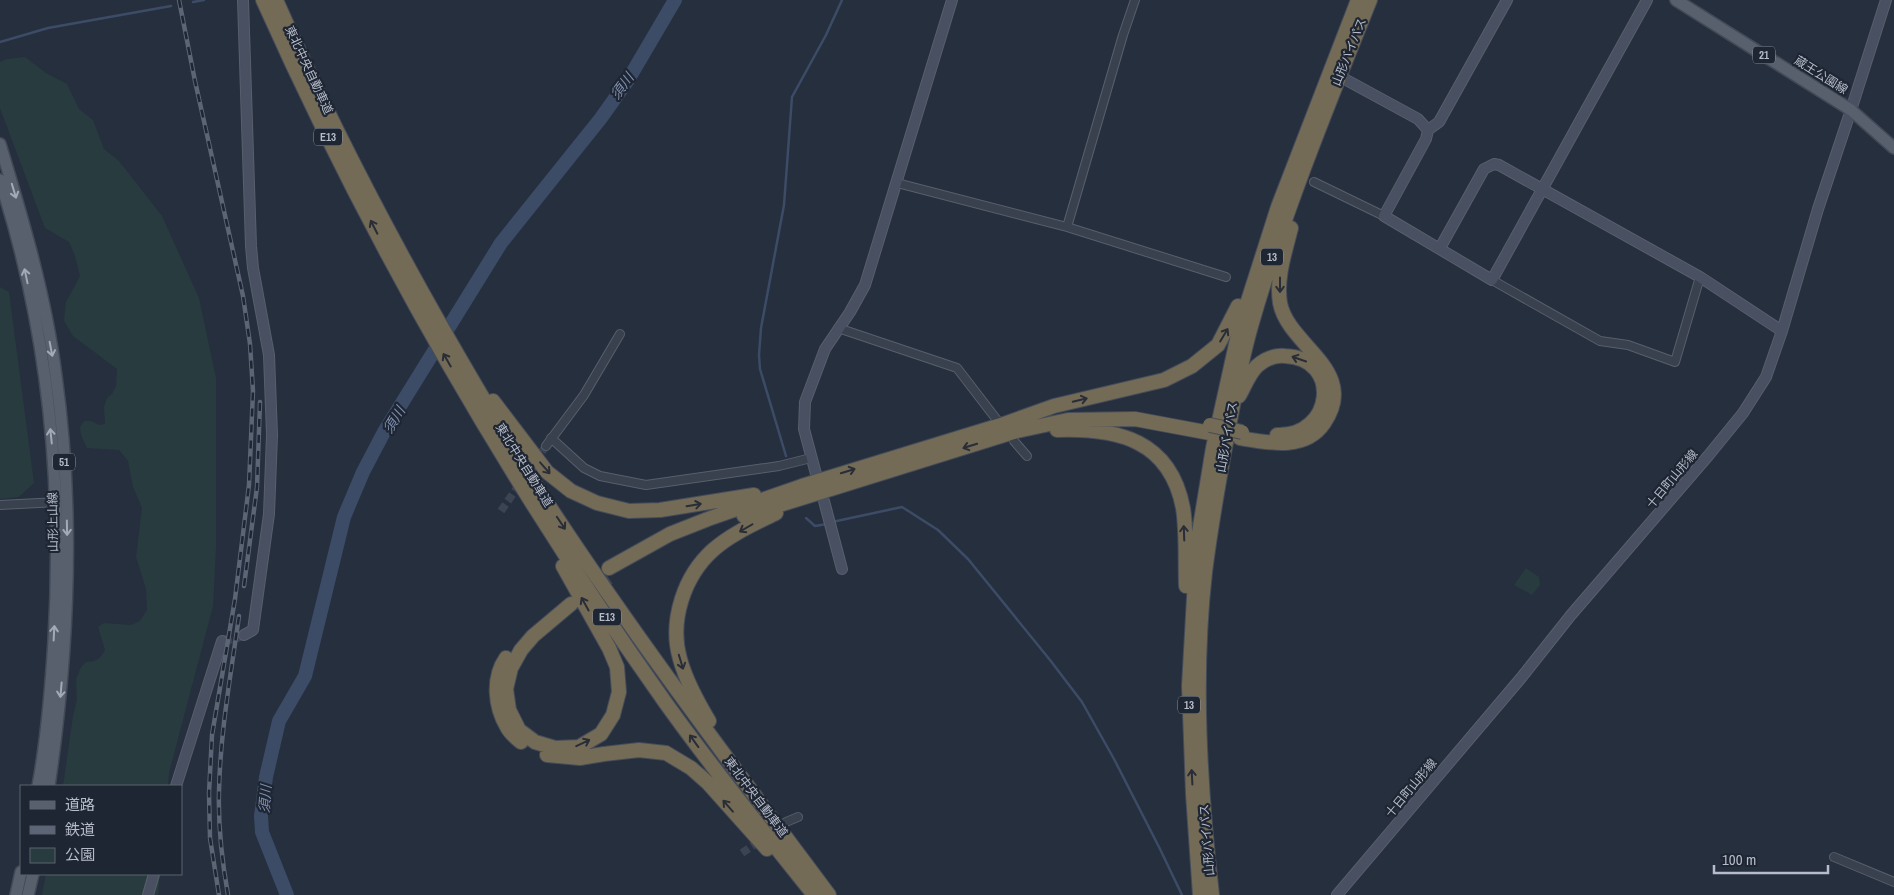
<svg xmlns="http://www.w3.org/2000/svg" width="1894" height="895" viewBox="0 0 1894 895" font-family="'Archivo Narrow','Noto Sans JP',sans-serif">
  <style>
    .green { fill: #283b3f }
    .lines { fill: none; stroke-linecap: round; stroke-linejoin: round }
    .stream { stroke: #3c4b66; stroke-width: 2.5 }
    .river { stroke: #3c4b66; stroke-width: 14 }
    .street-tunnel { stroke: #3c4453; stroke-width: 8; stroke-dasharray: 8 4; stroke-linecap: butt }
    .secondary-tunnel { stroke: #3c4453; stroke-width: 10; stroke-dasharray: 10 5; stroke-linecap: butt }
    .highway-tunnel { stroke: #3c4453; stroke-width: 14; stroke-dasharray: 14 7; stroke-linecap: butt }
    .street-casing { stroke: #585f6c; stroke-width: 10 }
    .secondary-casing { stroke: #585f6c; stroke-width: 12 }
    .primary-casing { stroke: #434a57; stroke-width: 14 }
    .highway-casing { stroke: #454c59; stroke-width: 16 }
    .street { stroke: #3a414e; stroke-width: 8 }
    .secondary { stroke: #485061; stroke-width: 10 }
    .primary { stroke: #58606e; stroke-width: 11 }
    .highway { stroke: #746b57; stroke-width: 14 }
    .rail-casing { stroke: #5c6575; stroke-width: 4.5 }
    .rail { stroke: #1f2633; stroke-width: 2.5; stroke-dasharray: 8; stroke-linecap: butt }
    .highway-bridge-casing { stroke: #454c59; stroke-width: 16; stroke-linecap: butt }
    .highway-bridge { stroke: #746b57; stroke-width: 14 }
    .oneway { stroke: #a3aab7 }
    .oneway2 { stroke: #282d37 }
    .labels { text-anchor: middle; stroke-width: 4.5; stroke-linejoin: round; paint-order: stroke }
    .shield { fill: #1f2633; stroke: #898f9c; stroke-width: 1 }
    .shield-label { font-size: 11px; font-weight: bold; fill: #b6bcc9 }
    .street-label { font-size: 12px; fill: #b6bcc9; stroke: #1f2633 }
    .water-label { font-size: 14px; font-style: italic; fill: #7f90af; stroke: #1f2633 }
  </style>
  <rect width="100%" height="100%" fill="#262f3e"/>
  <path class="green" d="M25 57 46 73 67 84 79 109 93 120 104 149 119 161 162 216 199 298 216 378V548L213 606 169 773 168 786H63L73 716 77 700 76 679 81 667 86 662C96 662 100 659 105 650L98 627 104 623 131 625 140 621 147 610 146 589 136 557 142 508 133 487 128 461 119 450 87 448 81 435 80 427 84 421H91L99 425 105 424 104 407 107 398 112 394 116 386 117 369 73 336 64 321 66 302 80 276 75 256 69 242 45 228 0 108V62L7 59Z
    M0 287 9 292 34 483 19 497 0 499Z
    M1526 568 1539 577 1540 585 1532 595 1514 585Z
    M46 874H160L158 895H42Z"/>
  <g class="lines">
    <path class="stream" d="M193 2 204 0
      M0 42 48 28 171 6
      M786 456 760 369 759 355 761 328 784 205 792 97 826 35 842 0
      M806 518 815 526 827 524
      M832 522 902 507 938 530 968 559 1050 660 1082 702 1114 759 1160 849 1182 895"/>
    <path class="river" d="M287 895 262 832 261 816 266 777 279 721 305 676 344 517 363 472 384 432 501 243 601 118 628 80 675 0"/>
    <path class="street-tunnel" d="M501 511 546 446
      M742 853 762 839"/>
    <path class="secondary-tunnel" d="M222 641 244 635"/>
    <path class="highway-tunnel" d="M580 598 614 574"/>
    <g class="street-casing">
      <path id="street" d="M1314 182 1384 216
        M897 183 1067 227 1226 277
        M1067 227 1123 35 1135 0
        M1492 280 1600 341 1628 345 1675 362 1700 277
        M838 328 957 368 997 420
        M551 438 584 468 600 476 646 485 779 466 811 458
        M1014 441 1027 456
        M546 446 584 395 620 334
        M0 505 58 502
        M786 822 798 817
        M1834 857 1894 882"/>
    </g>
    <g class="secondary-casing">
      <path id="secondary" d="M243 0 251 246 253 268 269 355 272 435 269 514 253 630 244 635
        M1339 76 1418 119 1428 130 1426 139 1384 216 1492 280 1647 0
        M1428 130 1439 122 1507 0
        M1440 248 1484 169 1494 164 1499 165 1700 277 1782 331
        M816 474 804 429 805 402 825 349 850 312 865 285 952 0
        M824 501 842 569
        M176 786 222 641
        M148 895 154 874
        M1337 895 1521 678 1571 615 1708 456 1743 413 1766 377 1782 331 1818 209 1851 110 1886 0"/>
    </g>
    <g class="primary-casing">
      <path id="primary" d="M1676 0 1851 110 1894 148
        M0 144C23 220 46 297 56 376 75 512 69 650 49 786
        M0 180C48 328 63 485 54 640 51 689 47 738 38 786
        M16 895 21 872
        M28 895 33 874"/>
    </g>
    <g class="highway-casing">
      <path id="highway" d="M263 0C373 246 509 482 665 702 712 768 763 831 814 895
        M276 0C325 112 381 220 441 326 477 389 514 452 553 512 640 644 735 769 829 895
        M1239 396C1245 386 1248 375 1257 366 1265 359 1274 355 1285 356 1342 358 1334 437 1277 435
        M493 401 547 472 571 491 597 503 629 511 660 510 754 495
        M1057 430C1118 428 1170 440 1183 508 1187 533 1185 561 1186 586
        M1240 438C1269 443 1305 451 1324 423 1360 370 1288 346 1280 303 1276 278 1285 252 1291 228
        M744 516 1017 431 1068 420 1135 419 1210 433
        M563 566 609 648 617 667 619 692 613 715 601 734 579 747 555 748 535 742 519 730 509 710 506 689 511 668 521 650 533 636 571 604
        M609 568 670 534 708 519 802 486 1001 425 1054 406 1164 380 1192 366 1218 345 1238 306
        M506 658C492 678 495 707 507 727 510 733 516 738 521 742
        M709 721C697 701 686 681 680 659 669 621 684 576 713 550 731 534 754 524 776 513
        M547 755 580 758 604 754 639 750 666 753 691 768 708 783 767 849
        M1200 895 1193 794 1189 686 1197 545 1213 448 1240 326 1278 207 1358 0
        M1212 895C1200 789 1193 678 1205 572 1210 532 1217 492 1224 453 1232 410 1239 368 1251 326 1283 215 1327 107 1370 0"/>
    </g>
    <use href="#street" class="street"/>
    <use href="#secondary" class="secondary"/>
    <use href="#primary" class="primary"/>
    <use href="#highway" class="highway"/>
    <g class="rail-casing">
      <path id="rail" d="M179 0 195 81 243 296 250 344 253 391 249 485 235 599 212 735 209 793 210 838 219 895
        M244 586 257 487 260 402
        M228 895C222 861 218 826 219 792 220 733 231 674 239 616"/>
    </g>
    <use href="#rail" class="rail"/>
    <g class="highway-bridge-casing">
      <path id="highway-bridge" d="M1210 425 1242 432"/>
    </g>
    <use href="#highway-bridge" class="highway-bridge"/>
  </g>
  <defs><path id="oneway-shaft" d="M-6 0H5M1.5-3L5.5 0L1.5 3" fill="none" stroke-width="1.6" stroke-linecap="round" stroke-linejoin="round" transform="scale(1.25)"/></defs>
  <g class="oneway">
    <use href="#oneway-shaft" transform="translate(14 191) rotate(73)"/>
    <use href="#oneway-shaft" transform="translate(26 276) rotate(-102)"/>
    <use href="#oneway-shaft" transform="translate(51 349) rotate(79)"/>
    <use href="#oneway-shaft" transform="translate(51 436) rotate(-96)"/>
    <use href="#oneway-shaft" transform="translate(67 528) rotate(89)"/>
    <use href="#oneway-shaft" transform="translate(54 633) rotate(-87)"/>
    <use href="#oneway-shaft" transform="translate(61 690) rotate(95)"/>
  </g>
  <g class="oneway2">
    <use href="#oneway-shaft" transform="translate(374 227) rotate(-117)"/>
    <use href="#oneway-shaft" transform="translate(1280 285) rotate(90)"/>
    <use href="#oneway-shaft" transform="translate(1224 335) rotate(-59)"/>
    <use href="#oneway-shaft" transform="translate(1299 359) rotate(-161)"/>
    <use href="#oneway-shaft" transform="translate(447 360) rotate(-120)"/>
    <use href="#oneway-shaft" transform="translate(1080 400) rotate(-14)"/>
    <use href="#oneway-shaft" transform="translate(970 446) rotate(163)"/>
    <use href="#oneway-shaft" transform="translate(545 468) rotate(49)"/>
    <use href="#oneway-shaft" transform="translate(848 471) rotate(-17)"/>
    <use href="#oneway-shaft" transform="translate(694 505) rotate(-9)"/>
    <use href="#oneway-shaft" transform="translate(561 523) rotate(56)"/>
    <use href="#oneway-shaft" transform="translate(746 528) rotate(150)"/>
    <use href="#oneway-shaft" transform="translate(1184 533) rotate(-92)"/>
    <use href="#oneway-shaft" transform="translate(585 604) rotate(-119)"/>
    <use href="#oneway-shaft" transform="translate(681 662) rotate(73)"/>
    <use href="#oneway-shaft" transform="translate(694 741) rotate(-126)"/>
    <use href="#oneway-shaft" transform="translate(583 743) rotate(-25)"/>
    <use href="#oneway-shaft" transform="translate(1192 777) rotate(-93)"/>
    <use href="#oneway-shaft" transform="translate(728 806) rotate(-131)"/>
  </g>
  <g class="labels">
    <g class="shield">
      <rect x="1753" y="46.5" width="22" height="17" rx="4"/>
      <rect x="314" y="128.5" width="28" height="17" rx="4"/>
      <rect x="1261" y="248.5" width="22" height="17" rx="4"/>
      <rect x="53" y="453.5" width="22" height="17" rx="4"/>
      <rect x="593" y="608.5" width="28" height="17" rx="4"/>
      <rect x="1178" y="696.5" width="22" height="17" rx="4"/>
    </g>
    <g class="shield-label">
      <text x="1764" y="59">21</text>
      <text x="328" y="141">E13</text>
      <text x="1272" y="261">13</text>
      <text x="64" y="466">51</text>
      <text x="607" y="621">E13</text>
      <text x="1189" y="709">13</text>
    </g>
    <g class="street-label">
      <text transform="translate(1349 52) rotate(-68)" y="4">山形バイパス</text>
      <text transform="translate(309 70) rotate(65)" y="4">東北中央自動車道</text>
      <text transform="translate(1821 75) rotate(32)" y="4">蔵王公園線</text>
      <text transform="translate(1227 437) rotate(-80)" y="4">山形バイパス</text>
      <text transform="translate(524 465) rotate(58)" y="4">東北中央自動車道</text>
      <text transform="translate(1672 479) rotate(-50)" y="4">十日町山形線</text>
      <text transform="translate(53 522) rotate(-91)" y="4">山形上山線</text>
      <text transform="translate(1411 788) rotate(-50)" y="4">十日町山形線</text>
      <text transform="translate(756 797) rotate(53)" y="4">東北中央自動車道</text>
      <text transform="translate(1207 840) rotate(-95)" y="4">山形バイパス</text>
    </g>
    <g class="water-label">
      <text transform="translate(622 86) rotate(-54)" y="5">須川</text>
      <text transform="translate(394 420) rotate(-59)" y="5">須川</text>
      <text transform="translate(265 799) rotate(-86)" y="5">須川</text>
    </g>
  </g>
  <rect x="20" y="785" width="162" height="90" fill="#1f2633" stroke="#5b626f"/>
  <rect x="30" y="801" width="25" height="8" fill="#58606e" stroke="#5b626f"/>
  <text x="65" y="810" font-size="15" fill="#b6bcc9">道路</text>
  <rect x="30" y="826" width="25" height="8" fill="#5c6575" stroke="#5b626f"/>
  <text x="65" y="835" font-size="15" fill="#b6bcc9">鉄道</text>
  <rect x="30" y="848" width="25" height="15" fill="#283b3f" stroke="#5b626f"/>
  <text x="65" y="860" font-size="15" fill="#b6bcc9">公園</text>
  <path d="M1714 865v8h114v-8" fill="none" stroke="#b6bcc9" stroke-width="2.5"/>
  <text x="1722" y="865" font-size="15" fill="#b6bcc9" stroke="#1f2633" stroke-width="4" paint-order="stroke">100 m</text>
</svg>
